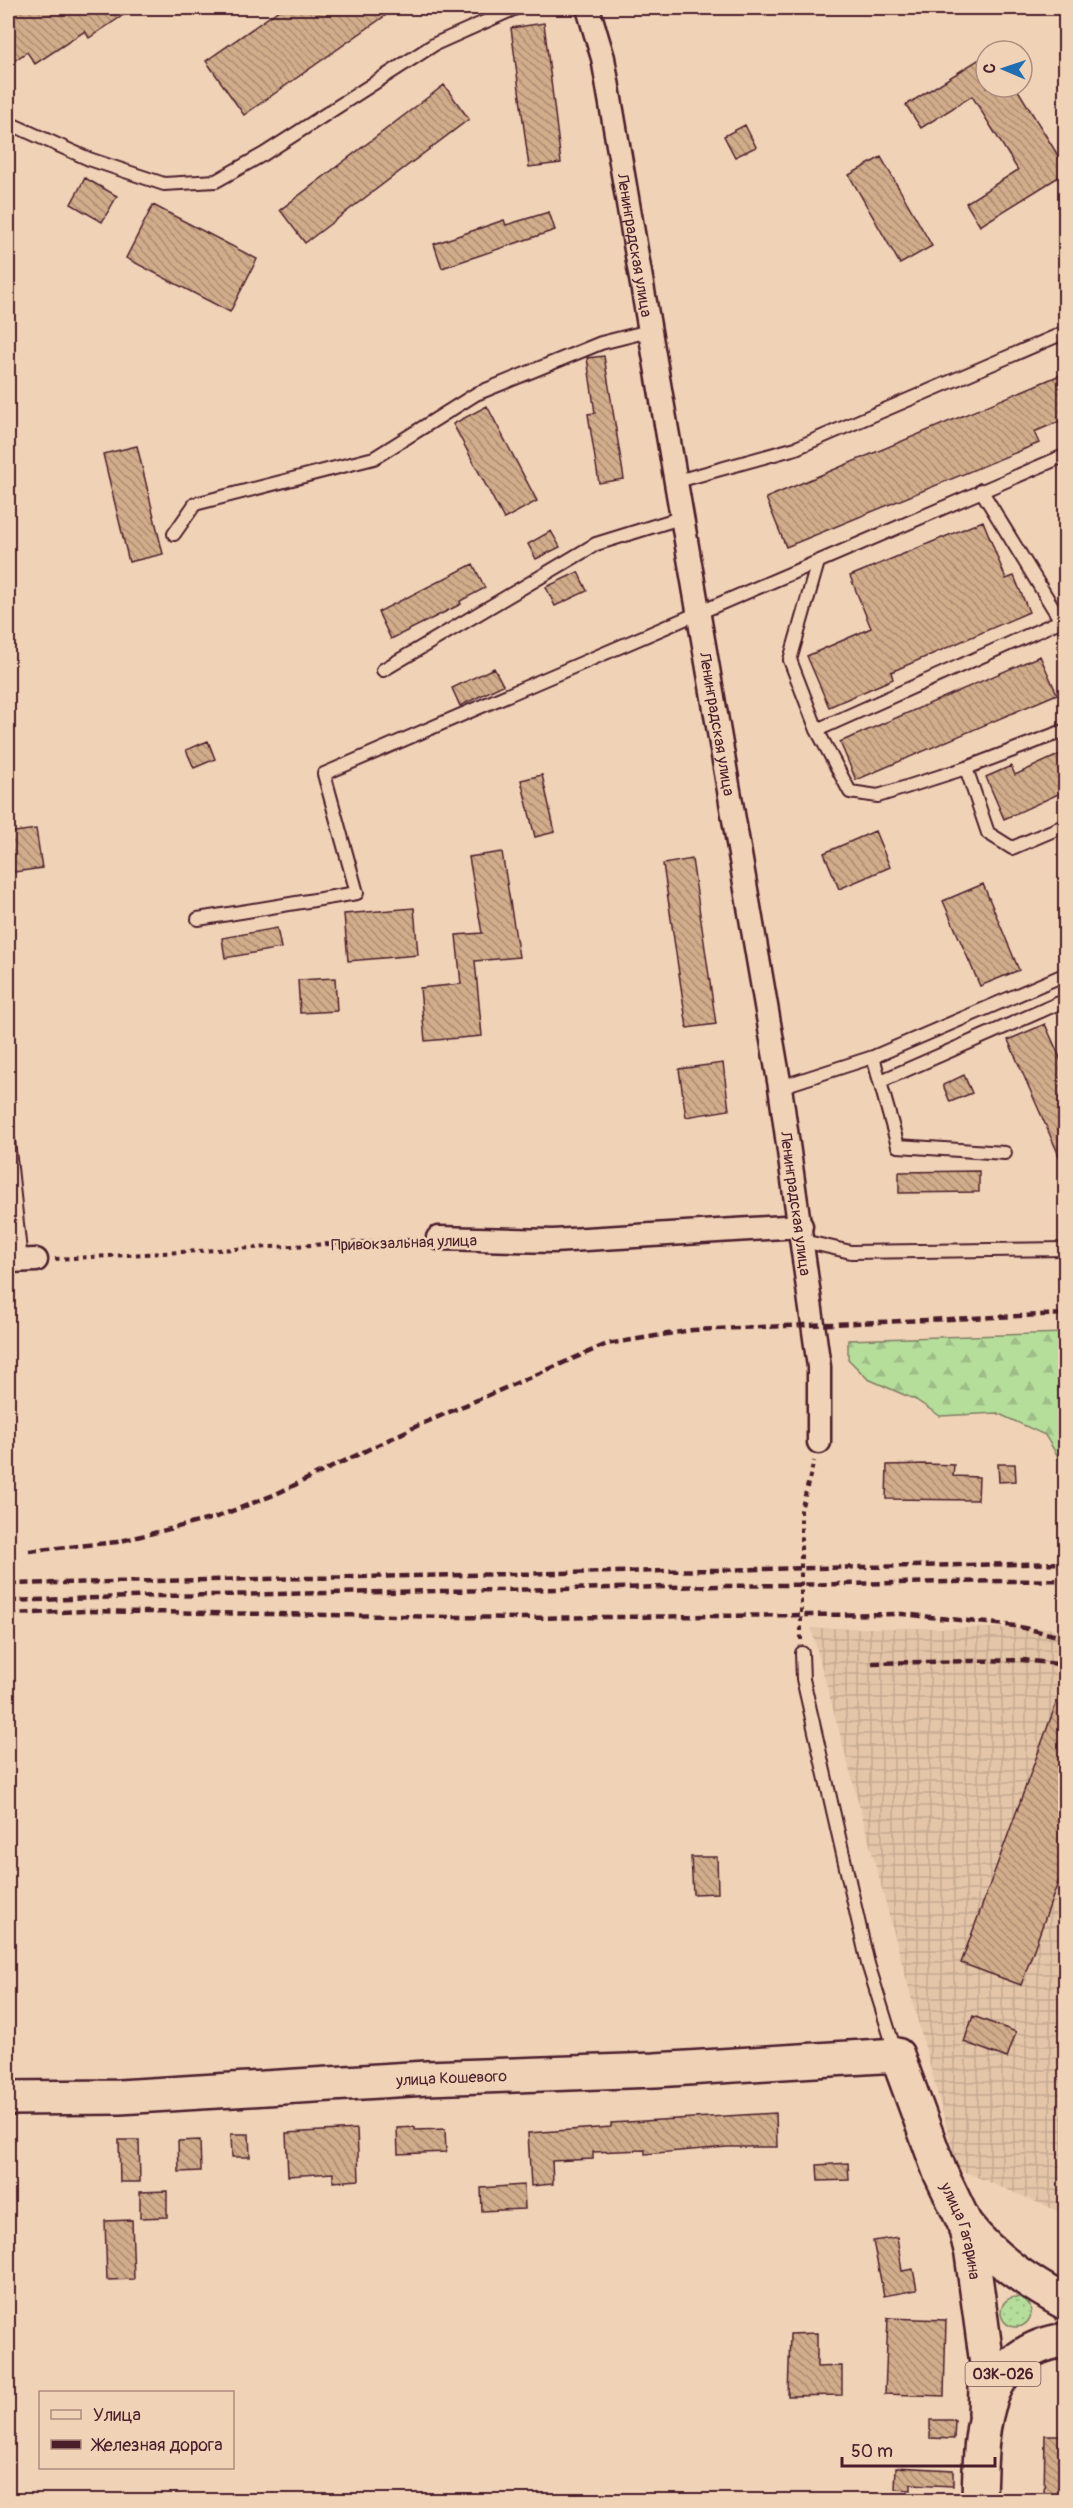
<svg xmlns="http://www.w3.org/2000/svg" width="1073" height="2508" viewBox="0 0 1073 2508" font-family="Pangolin,sans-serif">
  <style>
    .industrial { fill: url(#industrial-grid) }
    .grass { fill: url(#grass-dots); stroke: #807e63; stroke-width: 1.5 }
    .forest { fill: url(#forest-firs); stroke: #807e63; stroke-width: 1.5 }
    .building { fill: url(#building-back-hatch); stroke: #4a1f2b; stroke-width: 1.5 }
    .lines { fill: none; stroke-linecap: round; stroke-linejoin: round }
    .lane-casing { stroke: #4a1f2b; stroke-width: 16 }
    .street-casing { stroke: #4a1f2b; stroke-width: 27 }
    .secondary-casing { stroke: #4a1f2b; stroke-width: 38 }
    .primary-casing { stroke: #4a1f2b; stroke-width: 38 }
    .path { stroke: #4a1f2b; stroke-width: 4; stroke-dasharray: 4.5 4.5; stroke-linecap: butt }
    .lane { stroke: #f0d3b7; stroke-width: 12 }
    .street { stroke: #f0d3b7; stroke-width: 22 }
    .secondary { stroke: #f0d3b7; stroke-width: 33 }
    .primary { stroke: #f0d3b7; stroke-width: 33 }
    .rail { stroke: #4a1f2b; stroke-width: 4.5; stroke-dasharray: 9 4.5; stroke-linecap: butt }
    .labels { text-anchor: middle; stroke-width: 5; stroke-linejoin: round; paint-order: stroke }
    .shield { fill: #f0d3b7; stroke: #7c5555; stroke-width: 1.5 }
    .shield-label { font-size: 15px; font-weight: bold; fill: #4a1f2b }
    .street-label { font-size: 16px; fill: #4a1f2b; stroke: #f0d3b7 }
  </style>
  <defs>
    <pattern id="industrial-grid" width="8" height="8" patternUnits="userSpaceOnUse" patternTransform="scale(1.5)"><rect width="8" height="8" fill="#e4c5a7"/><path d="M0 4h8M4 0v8" fill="none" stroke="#c5a990"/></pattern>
    <pattern id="grass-dots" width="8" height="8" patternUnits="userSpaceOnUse" patternTransform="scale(1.5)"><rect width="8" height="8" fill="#b5de9b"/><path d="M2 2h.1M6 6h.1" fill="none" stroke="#9dbe86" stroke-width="1.8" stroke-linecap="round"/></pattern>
    <pattern id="forest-firs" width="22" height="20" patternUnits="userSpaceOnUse" patternTransform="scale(1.5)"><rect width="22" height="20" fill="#b5de9b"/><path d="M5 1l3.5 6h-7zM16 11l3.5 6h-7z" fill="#9dbe86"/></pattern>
    <pattern id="building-back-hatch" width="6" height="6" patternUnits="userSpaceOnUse" patternTransform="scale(1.5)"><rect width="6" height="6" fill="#d2ad8b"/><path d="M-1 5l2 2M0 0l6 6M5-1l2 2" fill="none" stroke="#ac8c72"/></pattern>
  </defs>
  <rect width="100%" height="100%" fill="#f0d3b7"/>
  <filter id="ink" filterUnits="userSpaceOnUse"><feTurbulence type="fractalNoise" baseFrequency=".0167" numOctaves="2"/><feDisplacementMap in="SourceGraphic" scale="12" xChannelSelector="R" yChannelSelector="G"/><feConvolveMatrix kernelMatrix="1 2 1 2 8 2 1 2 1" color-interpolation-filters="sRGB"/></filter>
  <g filter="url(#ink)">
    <path class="industrial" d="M811 1628H1048L1065 1632V2214L958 2169Z"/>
    <path class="grass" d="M1001 2312a15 15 0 1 1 30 0a15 15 0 1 1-30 0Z"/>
    <path class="forest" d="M1065 1333V1468L1045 1435 997 1413 940 1416 916 1400 868 1379 848 1359V1340Z"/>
    <path class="building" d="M18 8H134L89 38 85 31 35 64 27 52 8 65V15Z
      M282 8H396L244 115 206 61Z
      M544 23 561 163 529 167 511 28Z
      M986 55V87H1016L1065 167V173L980 226 966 203 1018 170 972 96 921 128 906 105Z
      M444 85 469 119 305 243 280 210Z
      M745 125 756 147 735 157 724 136Z
      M881 157 932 246 900 264 849 175Z
      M85 178 117 196 102 222 71 204Z
      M153 205 257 259 230 312 126 258Z
      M549 212 555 230 442 268 434 244 504 220 506 225Z
      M604 356 624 479 599 483 588 414 595 413 587 358Z
      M1065 373V419L1034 432 1039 443 786 547 766 498Z
      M487 406 537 501 504 519 453 424Z
      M137 446 163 554 129 562 103 454Z
      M983 521 1006 579 1014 576 1029 612 891 672 893 679 829 707 807 656 871 628 850 576Z
      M551 531 560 547 536 559 528 544Z
      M473 564 485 588 460 601 461 604 391 639 378 612Z
      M578 572 587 591 555 606 546 587Z
      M1040 656 1057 694 856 780 840 742Z
      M494 668 503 685 460 706 452 688Z
      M208 741 215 759 194 768 186 750Z
      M1065 752V791L1004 819 986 777 1011 766 1015 775Z
      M542 775 555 832 535 837 521 780Z
      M36 829 42 868 8 873V833Z
      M875 831 890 867 839 889 824 853Z
      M502 852 519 957 475 961 482 1036 425 1041 420 988 461 984 456 935 482 933 469 857Z
      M692 859 716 1024 687 1028 663 864Z
      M983 884 1019 970 980 986 943 901Z
      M414 908 418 955 348 961 344 914Z
      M277 928 281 948 225 958 222 938Z
      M335 978 337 1011 300 1013 298 980Z
      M1045 1024 1065 1069V1169L1008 1040Z
      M723 1063 729 1110 686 1117 679 1069Z
      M964 1075 972 1093 950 1102 943 1085Z
      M979 1171V1192L899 1193V1172Z
      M926 1464 954 1465 953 1476 979 1477 978 1500 886 1499 887 1465Z
      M998 1464H1015L1016 1481 999 1482Z
      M1064 1682 1065 1863 1021 1985 961 1963Z
      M691 1857H717L718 1893 693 1894Z
      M973 2016 1016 2032 1007 2058 964 2042Z
      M776 2113 777 2147H727L645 2154V2150L593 2152V2159L552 2161 553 2184 531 2186 528 2133 611 2127V2123Z
      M415 2127V2130L445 2129 446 2152 398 2154 397 2128Z
      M357 2129 359 2180 333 2182V2173L288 2176 286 2133Z
      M231 2134H249L250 2157H232Z
      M119 2140H139L140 2182H120Z
      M200 2140 201 2171 179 2172 178 2141Z
      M848 2163 849 2180 818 2181 817 2165Z
      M524 2185 525 2209 482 2211 481 2188Z
      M167 2191V2217L140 2218V2192Z
      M132 2220 134 2279 107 2280 105 2221Z
      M897 2237 902 2271 913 2269 917 2290 884 2296 873 2241Z
      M888 2318 946 2320 944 2396 885 2394Z
      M817 2333V2367L842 2366V2395L788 2396 790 2334Z
      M930 2420H955L954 2439 930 2438Z
      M1045 2435H1065V2500H1044Z
      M896 2467 953 2470V2486L911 2484V2490L895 2489Z"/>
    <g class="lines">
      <g class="lane-casing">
        <path id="lane" d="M13 125 89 159 164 184 216 181 264 154 435 44 516 8
          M674 482 796 448 1066 332
          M981 490 1066 629
          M174 534 195 504 374 458 476 394 601 343 649 331
          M818 562 790 660 817 730 850 792 878 796 966 768 1066 730
          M383 670 596 544 680 518
          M817 730 1060 621
          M966 768 988 833 1012 848 1066 825
          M198 919 357 893 324 774 1066 455
          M873 1057 898 1146 1005 1153
          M881 1081 1066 1000
          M780 1087 873 1057 1066 974
          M8 1140 21 1261
          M803 1241 851 1252 1066 1249
          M802 1653 803 1679 868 1964 896 2054"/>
      </g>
      <g class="street-casing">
        <g id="street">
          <path id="s1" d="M588 8 603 58 780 1087 819 1367V1442"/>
          <path d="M438 1238 553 1241 801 1226"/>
          <path d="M8 1261 36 1260"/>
        </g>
      </g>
      <g class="secondary-casing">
        <g id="secondary">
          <path id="s2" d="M8 2098 119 2097 427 2078 655 2070 897 2055 940 2172 964 2222 972 2254 987 2364 985 2413"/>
          <path d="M966 2225C993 2259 1028 2282 1066 2303"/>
        </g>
      </g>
      <g class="primary-casing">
        <path id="primary" d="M979 2500C981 2432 979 2352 1066 2340"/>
      </g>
      <path class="path" d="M55 1259 418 1239
        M801 1640V1510L814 1461"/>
      <use href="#lane" class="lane"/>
      <use href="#street" class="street"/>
      <use href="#secondary" class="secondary"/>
      <use href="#primary" class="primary"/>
      <path class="rail" d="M29 1551 117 1542 214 1518 276 1494 417 1426 607 1344 692 1330 1066 1314
        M8 1584 1066 1563
        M8 1601 159 1596 1066 1580
        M8 1614 86 1611 517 1618 902 1614 1016 1626 1066 1638
        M872 1663 1023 1660 1066 1665"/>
    </g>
  </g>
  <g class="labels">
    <rect class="shield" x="965.5" y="2362" width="75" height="24" rx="4.5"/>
    <g class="shield-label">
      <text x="1003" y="2379">03К-026</text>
    </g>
    <g class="street-label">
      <text dy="6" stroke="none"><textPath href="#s1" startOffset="242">Ленинградская улица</textPath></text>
      <text dy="6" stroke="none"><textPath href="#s1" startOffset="728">Ленинградская улица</textPath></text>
      <text dy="6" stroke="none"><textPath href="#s1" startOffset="1214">Ленинградская улица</textPath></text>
      <text transform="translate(404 1242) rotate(-2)" y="6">Привокзальная улица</text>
      <text dy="6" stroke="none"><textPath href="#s2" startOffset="444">улица Кошевого</textPath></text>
      <text dy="6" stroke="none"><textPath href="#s2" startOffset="1078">улица Гагарина</textPath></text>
    </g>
  </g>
  <rect width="1073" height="2508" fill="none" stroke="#f0d3b7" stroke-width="30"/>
  <rect x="15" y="15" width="1043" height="2478" fill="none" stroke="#4a1f2b" stroke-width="2" filter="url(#ink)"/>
  <rect x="39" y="2391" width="195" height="78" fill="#f0d3b7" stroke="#ae8b7f" stroke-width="1.5"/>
  <rect x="51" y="2410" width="30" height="9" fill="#f0d3b7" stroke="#ae8b7f" stroke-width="1.5"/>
  <text x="93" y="2421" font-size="18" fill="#4a1f2b">Улица</text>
  <rect x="51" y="2440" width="30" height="9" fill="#4a1f2b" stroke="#ae8b7f" stroke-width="1.5"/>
  <text x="93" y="2451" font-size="18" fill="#4a1f2b">Железная дорога</text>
  <g transform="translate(1004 69) rotate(272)"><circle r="28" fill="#f0d3b7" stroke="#ae8b7f" stroke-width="1.5"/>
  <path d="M0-4.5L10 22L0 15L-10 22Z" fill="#1f6fb2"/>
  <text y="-9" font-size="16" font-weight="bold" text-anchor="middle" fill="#4a1f2b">С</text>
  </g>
  <path d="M842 2457v9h153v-9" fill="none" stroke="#4a1f2b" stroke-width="3"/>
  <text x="851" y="2457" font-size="18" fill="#4a1f2b" stroke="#f0d3b7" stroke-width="4.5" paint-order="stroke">50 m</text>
</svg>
